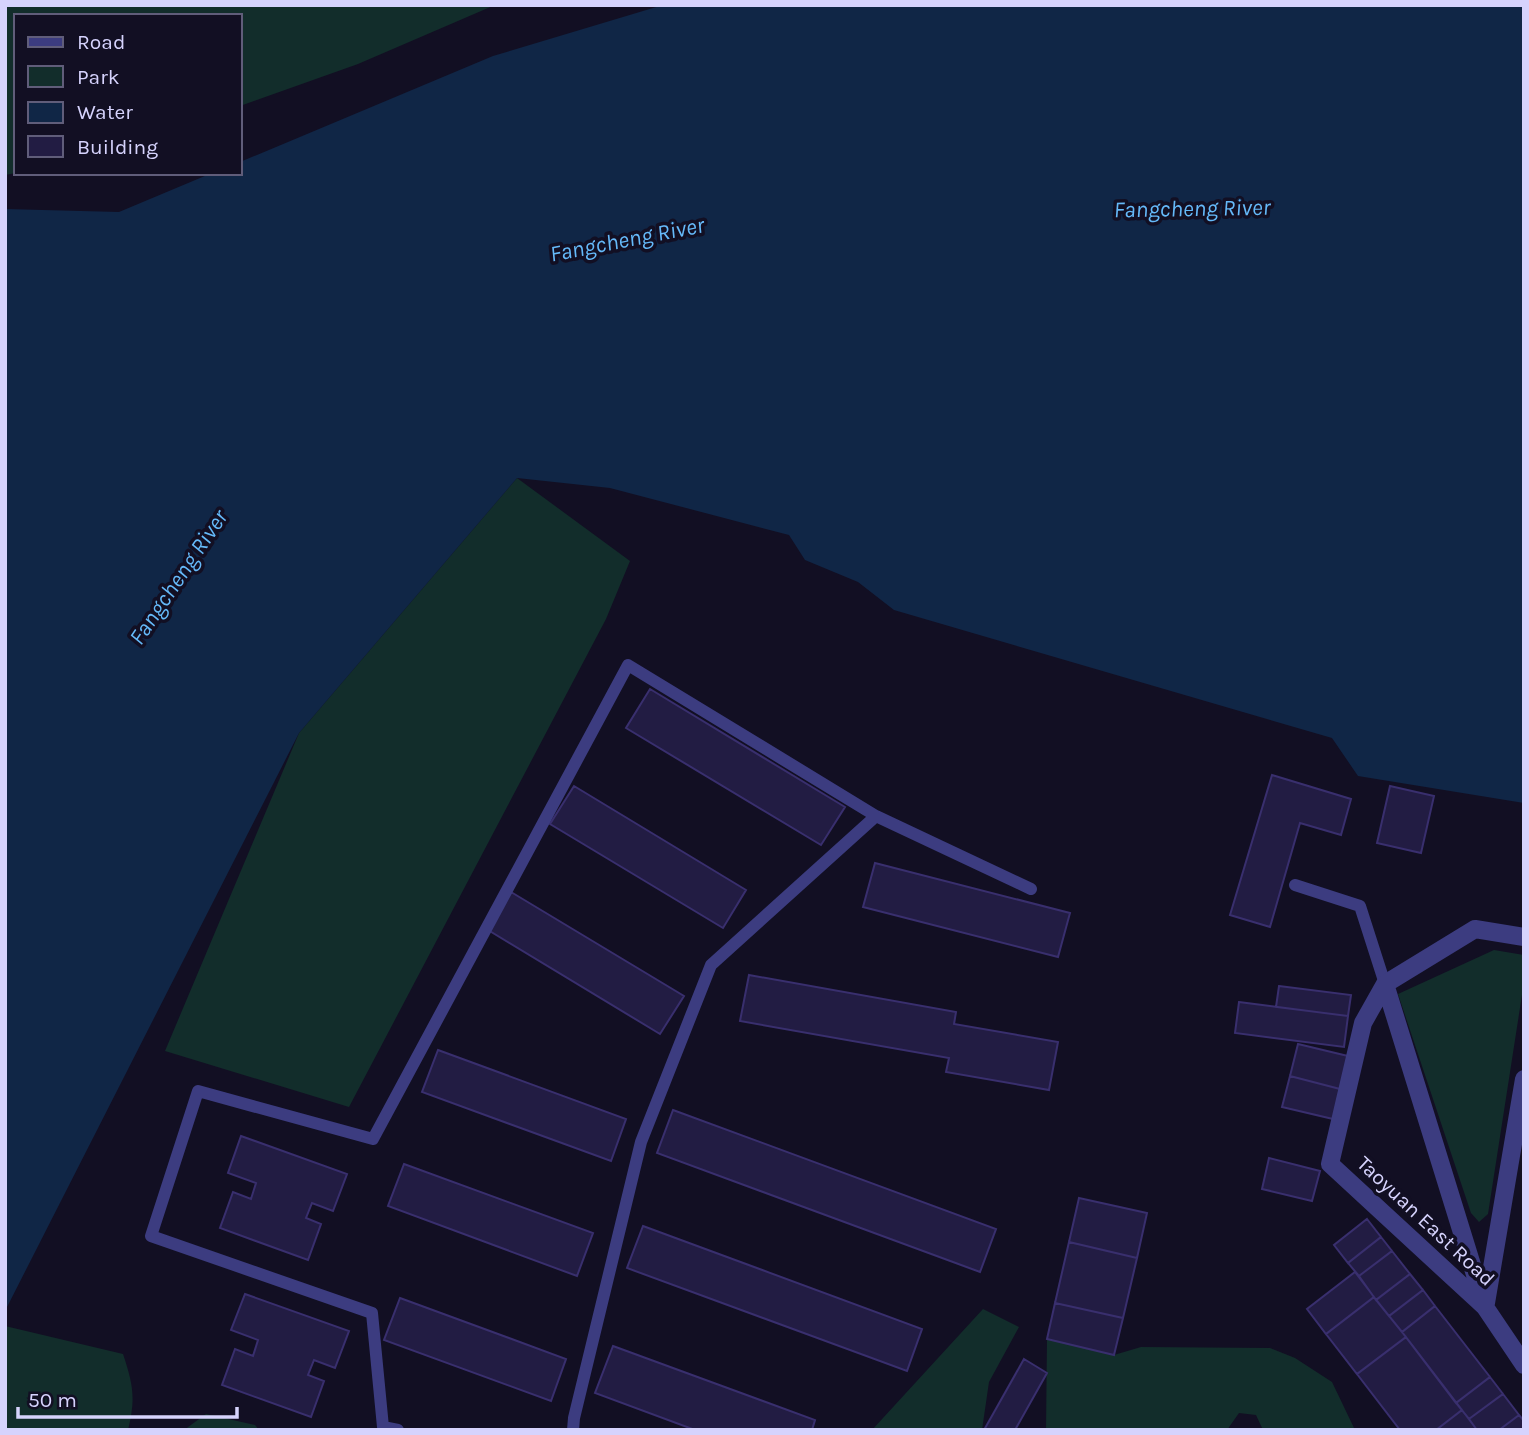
<svg xmlns="http://www.w3.org/2000/svg" width="1529" height="1435" viewBox="0 0 1529 1435" font-family="Karla,sans-serif">
  <style>
    .green { fill: #122d2b }
    .water { fill: #102646 }
    .building { fill: #221c43; stroke: #392f6e; stroke-width: 2 }
    .lines { fill: none; stroke-linecap: round; stroke-linejoin: round }
    .lane { stroke: #3c3c80; stroke-width: 12 }
    .street { stroke: #3c3c80; stroke-width: 18 }
    .labels { text-anchor: middle; stroke-width: 7; stroke-linejoin: round; paint-order: stroke }
    .street-label { font-size: 21px; fill: #d6d3fd; stroke: #120f23 }
    .water-label { font-size: 23px; font-style: italic; fill: #65b9f9; stroke: #120f23 }
  </style>
  <rect width="100%" height="100%" fill="#120f23"/>
  <path class="green" d="M5 5H495L358 64 240 106V16H16V173L5 175Z
    M517 478 630 561 606 619 349 1107 165 1051 299 733Z
    M1494 950 1524 955V982L1488 1214 1479 1222 1471 1213 1398 994Z
    M983 1309 1019 1327 989 1382 982 1430H872Z
    M5 1326 123 1354C133 1384 136 1398 128 1430H5Z
    M1047 1339 1114 1355 1141 1347 1270 1348 1295 1358 1332 1382 1355 1430H1263L1256 1415 1239 1413 1227 1430H1046Z
    M206 1414 255 1425 259 1430H184Z"/>
  <path class="water" d="M663 5H1524V803L1358 776 1332 738 894 610 858 582 805 560 789 535 610 488 517 478 299 733 5 1311V209L119 212 212 173H240V162L493 56Z"/>
  <path class="building" d="M650 689 845 807 821 845 626 728Z
    M1272 775 1351 799 1341 835 1300 823 1270 927 1230 915Z
    M574 786 746 890 723 928 550 824Z
    M1390 786 1434 796 1421 853 1377 843Z
    M875 863 1070 913 1058 957 863 907Z
    M511 892 684 996 660 1034 488 930Z
    M749 975 956 1012 954 1024 1058 1042 1049 1090 946 1072 949 1058 740 1021Z
    M1279 986 1351 995 1348 1016 1276 1007Z
    M1239 1002 1348 1016 1344 1047 1235 1033Z
    M1298 1044 1348 1056 1340 1089 1290 1076Z
    M438 1050 626 1119 611 1161 422 1092Z
    M1290 1076 1340 1089 1333 1119 1282 1107Z
    M673 1110 996 1229 980 1272 657 1153Z
    M241 1136 347 1174 333 1211 312 1203 306 1218 321 1224 308 1260 220 1228 233 1192 251 1199 256 1183 228 1173Z
    M1269 1158 1320 1171 1312 1201 1262 1189Z
    M404 1164 593 1233 577 1276 388 1206Z
    M1079 1198 1147 1213 1137 1258 1069 1242Z
    M1367 1219 1381 1237 1348 1263 1334 1245Z
    M643 1226 922 1329 907 1371 627 1268Z
    M1381 1237 1392 1251 1359 1276 1348 1263Z
    M1069 1242 1137 1258 1123 1318 1055 1303Z
    M1392 1251 1410 1274 1376 1300 1359 1276Z
    M1355 1272 1374 1297 1326 1334 1307 1309Z
    M1410 1274 1423 1290 1389 1316 1376 1300Z
    M1423 1290 1435 1306 1402 1332 1389 1316Z
    M245 1294 349 1331 335 1368 314 1360 308 1375 324 1381 311 1417 222 1385 235 1349 253 1356 258 1340 231 1330Z
    M1374 1297 1406 1337 1357 1374 1326 1334Z
    M400 1298 566 1359 551 1401 384 1340Z
    M1055 1303 1123 1318 1114 1355 1047 1339Z
    M1435 1306 1490 1377 1456 1403 1402 1332Z
    M1406 1337 1462 1410 1436 1430H1400L1357 1374Z
    M613 1346 815 1420 812 1430H695L595 1393Z
    M1024 1359 1047 1373 1015 1430H984Z
    M1490 1377 1503 1394 1469 1419 1456 1403Z
    M1503 1394 1519 1415 1499 1430H1477L1469 1419Z
    M1462 1410 1477 1430H1436Z
    M1519 1415 1524 1421V1430H1499Z"/>
  <g class="lines">
    <path class="lane" d="M1295 885 1360 906 1385 984
      M398 1430 383 1427 372 1313 151 1236 198 1091 373 1139 628 665 876 816 1031 889
      M573 1430 574 1418 641 1142 711 965 876 816"/>
    <path class="street" d="M1385 984 1363 1023 1330 1164 1485 1307 1524 1365
      M1486 1303 1524 1079
      M1485 1307 1385 984 1475 929 1524 937"/>
  </g>
  <g class="labels">
    <g class="street-label">
      <text transform="translate(1426 1221) rotate(43)" y="7">Taoyuan East Road</text>
    </g>
    <g class="water-label">
      <text transform="translate(1192 208) rotate(-1)" y="8">Fangcheng River</text>
      <text transform="translate(627 239) rotate(-11)" y="8">Fangcheng River</text>
      <text transform="translate(178 577) rotate(-56)" y="8">Fangcheng River</text>
    </g>
  </g>
  <rect width="1529" height="1435" fill="none" stroke="#d6d3fd" stroke-width="14"/>
  <rect x="14" y="14" width="228" height="161" fill="#120f23" stroke="#605d7a" stroke-width="2"/>
  <rect x="28" y="37" width="35" height="10" fill="#3c3c80" stroke="#605d7a" stroke-width="2"/>
  <text x="77" y="49" font-size="21" fill="#d6d3fd">Road</text>
  <rect x="28" y="66" width="35" height="21" fill="#122d2b" stroke="#605d7a" stroke-width="2"/>
  <text x="77" y="84" font-size="21" fill="#d6d3fd">Park</text>
  <rect x="28" y="102" width="35" height="21" fill="#102646" stroke="#605d7a" stroke-width="2"/>
  <text x="77" y="119" font-size="21" fill="#d6d3fd">Water</text>
  <rect x="28" y="136" width="35" height="21" fill="#221c43" stroke="#605d7a" stroke-width="2"/>
  <text x="77" y="154" font-size="21" fill="#d6d3fd">Building</text>
  <path d="M18 1407v10h219v-10" fill="none" stroke="#d6d3fd" stroke-width="3.5"/>
  <text x="28" y="1407" font-size="21" fill="#d6d3fd" stroke="#120f23" stroke-width="5" paint-order="stroke">50 m</text>
</svg>
